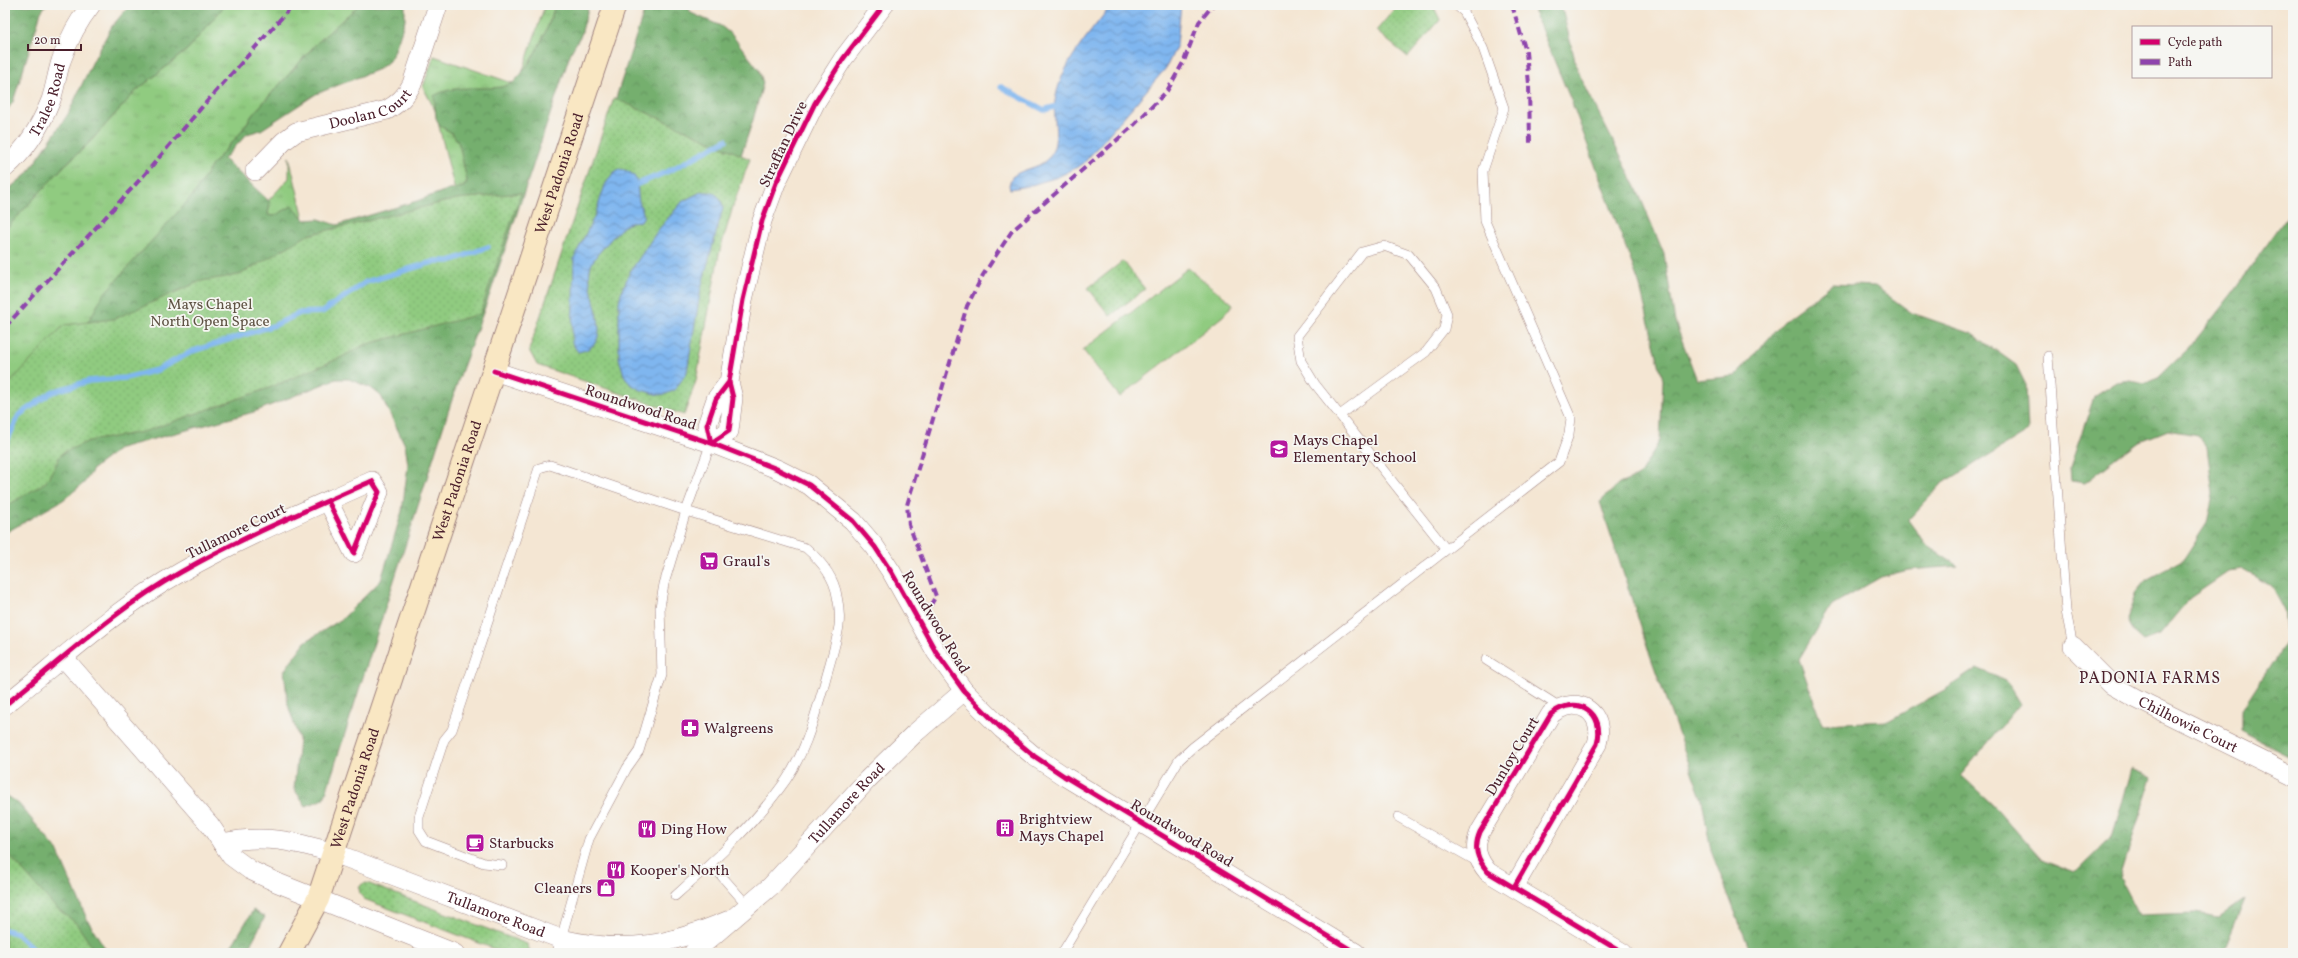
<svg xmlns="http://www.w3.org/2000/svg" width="2298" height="958" viewBox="0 0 2298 958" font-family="Vollkorn,serif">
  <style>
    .grass { fill: url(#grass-tufts); stroke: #6d7556 }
    .forest { fill: url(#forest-crowns); stroke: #5f674c }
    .park { fill: url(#park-dots); stroke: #6d7556 }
    .garden { fill: #90cb80; stroke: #6d7556 }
    .water { fill: url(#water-waves); stroke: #646a8d }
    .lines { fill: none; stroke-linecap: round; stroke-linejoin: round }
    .stream { stroke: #7fb6ef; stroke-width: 5.5 }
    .lane-casing { stroke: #9f827f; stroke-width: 10 }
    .street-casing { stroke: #9f827f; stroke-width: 20 }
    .secondary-casing { stroke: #9f827f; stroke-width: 24 }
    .lane { stroke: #fff; stroke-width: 9 }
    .street { stroke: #fff; stroke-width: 19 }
    .secondary { stroke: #f9e7c3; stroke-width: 22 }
    .quiet { stroke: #8e44ad; stroke-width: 4; stroke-dasharray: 8 4; stroke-linecap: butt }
    .cycleway-casing { stroke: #f6f6f2; stroke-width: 8 }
    .cycleway { stroke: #d6006c; stroke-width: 5 }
    .labels { text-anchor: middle; stroke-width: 3.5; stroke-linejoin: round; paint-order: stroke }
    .street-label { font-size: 15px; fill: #4a1f2b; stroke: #f6f6f2 }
    .park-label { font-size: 15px; fill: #5f5344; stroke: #f6f6f2 }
    .poi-label { font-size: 15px; fill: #4a1f2b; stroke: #f6f6f2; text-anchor: start }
    .neighbourhood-label { font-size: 16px; letter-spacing: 1px; fill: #4a1f2b; stroke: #f6f6f2 }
  </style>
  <defs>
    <pattern id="grass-tufts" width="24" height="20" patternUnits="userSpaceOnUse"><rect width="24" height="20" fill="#90cb80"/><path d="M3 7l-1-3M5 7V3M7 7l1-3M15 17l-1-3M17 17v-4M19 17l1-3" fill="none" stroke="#7eae6f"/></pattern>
    <pattern id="forest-crowns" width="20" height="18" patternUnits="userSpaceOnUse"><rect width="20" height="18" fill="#74af6e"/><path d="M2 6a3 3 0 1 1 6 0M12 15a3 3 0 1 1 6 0" fill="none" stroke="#618e5b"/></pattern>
    <pattern id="park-dots" width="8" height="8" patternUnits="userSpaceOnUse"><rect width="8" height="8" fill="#90cb80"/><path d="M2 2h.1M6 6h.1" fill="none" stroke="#7eae6f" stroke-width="1.8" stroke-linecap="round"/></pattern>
    <pattern id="water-waves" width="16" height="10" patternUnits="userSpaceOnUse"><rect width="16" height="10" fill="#7fb6ef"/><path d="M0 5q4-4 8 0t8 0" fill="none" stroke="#6a93c2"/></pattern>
  </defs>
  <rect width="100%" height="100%" fill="#f6f6f2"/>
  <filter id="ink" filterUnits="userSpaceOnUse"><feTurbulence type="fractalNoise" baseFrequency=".025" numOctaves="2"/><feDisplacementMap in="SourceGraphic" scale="8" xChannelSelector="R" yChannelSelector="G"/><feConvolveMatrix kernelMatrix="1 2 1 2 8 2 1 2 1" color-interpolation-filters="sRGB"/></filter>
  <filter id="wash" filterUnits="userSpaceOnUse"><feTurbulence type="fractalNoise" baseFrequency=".012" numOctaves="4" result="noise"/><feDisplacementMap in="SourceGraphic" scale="16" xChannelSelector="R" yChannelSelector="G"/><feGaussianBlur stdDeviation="0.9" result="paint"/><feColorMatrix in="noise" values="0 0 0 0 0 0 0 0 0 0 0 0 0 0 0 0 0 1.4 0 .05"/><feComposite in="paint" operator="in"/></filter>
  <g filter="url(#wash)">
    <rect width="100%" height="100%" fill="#f4e6d3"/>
    <path class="grass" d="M225 5H359L317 43 253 114 241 132 212 165 266 203 289 178V157L308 235 5 419V229L65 165 87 145 136 91 188 49Z
      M545 5H585L457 199 435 110 423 87 434 56 518 85Z"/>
    <path class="forest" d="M5 5H46L41 12 13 102 5 113Z
      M130 5H225L188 49 136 91 87 145 65 165 5 230V192L28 173 68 114 93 61 112 26Z
      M359 5H405V20L395 50 389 61 379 69 316 94 261 130 247 134 224 159 270 202 268 215 274 216 292 206 305 220 319 219 337 225 417 201 444 191 464 187 467 181 459 144 452 133 440 126 436 118 434 96C453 84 480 90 501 87 505 86 512 84 515 81 533 62 548 30 555 5H589L581 35 571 52 491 291 458 381 324 799 306 806 294 789 299 739 288 705 284 671 305 642 342 619 381 580 402 511 408 465 405 445 381 396 371 388 349 379H336L254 412 120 448 94 468 84 483 63 500 5 533V419C40 381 80 344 102 296L194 194 212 165 241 132 253 114 317 43Z
      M646 5H687L691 13 721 26 732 35 759 70 763 83 753 120 733 179 612 110Z
      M1531 5H1561L1578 72 1636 187 1664 254 1675 322 1697 380 1735 376 1786 319 1832 284 1875 286 1912 313 1973 334 2016 365 2026 385 2028 431 1942 484 1908 520 1927 546 1958 566 1908 570 1881 577 1832 605 1799 659 1822 724 1888 721 1946 689 1977 668 2006 681 2020 704 1961 775 1996 808 2040 858 2076 872 2112 837 2132 769 2152 777 2120 878 2139 915 2195 913 2219 917 2245 899 2223 953H1751L1711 851 1702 800 1650 655 1600 502 1619 484 1639 476 1660 440 1663 380 1639 283 1572 103Z
      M2293 208V758L2241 731V711L2287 640 2284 610 2271 586 2243 570 2228 572 2190 598 2159 635 2143 641 2133 632 2127 619 2136 592 2146 580 2183 560 2207 523 2213 494 2207 447 2197 435 2168 430 2138 442 2085 483 2071 481 2070 467 2094 397 2117 382 2131 380 2145 383 2158 378 2190 347 2234 291Z
      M5 795 19 804 57 850 87 919 108 953H5Z
      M253 910 265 917 246 953H226L234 942Z"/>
    <path class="park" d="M1398 5H1433L1440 20 1408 57 1376 31Z
      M614 98 750 159 734 203 719 254 696 381 684 415 537 365 529 350Z
      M521 193 480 314 364 345 342 357 269 388 143 432 89 441 62 453 46 482 5 507V388L64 325 114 319 201 281 239 275 308 235 457 199Z
      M1123 261 1145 289 1110 316 1088 288Z
      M5 850 54 906 76 923 96 953H5Z
      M367 883 527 944 531 953H505L364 899 360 894 359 888 362 884Z"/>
    <path class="garden" d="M1188 268 1233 304 1223 316 1120 397 1083 350Z"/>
    <path class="water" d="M1111 5H1181L1177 45 1166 68 1083 164 1058 177 1028 186 1010 189 1009 185 1012 177C1024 167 1043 169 1051 154 1061 137 1051 115 1056 96 1063 61 1090 34 1111 5Z
      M619 169C642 172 636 187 639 201 640 206 643 211 644 216L641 221C626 222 621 228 611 239 604 247 592 259 590 269 585 296 620 345 578 352L572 343 574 258 595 215 605 185 613 173Z
      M701 192C713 191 721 194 723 208L701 288 687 372 675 390 666 394 659 395 641 390 630 384 624 375 619 358V302L621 293 630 272 658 230 683 201Z"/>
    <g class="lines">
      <path class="stream" d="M1001 87 1044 110 1061 105
        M633 186 671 170 726 140
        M5 445 19 415 52 392 89 381 125 378 157 370 193 351 275 325 300 313 322 312 366 282 436 261H450L488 247
        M5 930 16 933 32 948V953"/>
    </g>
  </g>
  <g filter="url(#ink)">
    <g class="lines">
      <g class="lane-casing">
        <path id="lane" d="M2048 356 2066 611 2073 646
          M1340 415 1426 352 1444 329 1447 314 1436 288 1409 255 1384 246 1362 252 1297 336 1301 361 1315 384 1446 549
          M1486 660 1560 707
          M1398 817 1478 862
          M711 864 748 906
          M502 865 484 863 426 841 419 830V817L444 740 452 730 539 468 550 465 686 511 806 548C821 561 834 576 837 596 839 605 840 617 839 626 836 646 829 665 824 685 814 718 806 751 786 780 755 824 715 860 675 896
          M557 953 589 839 627 768 639 751 652 707 662 675 660 607 664 584 686 511 711 443
          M1062 953 1179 760 1193 747 1559 462 1569 434 1571 418 1485 221 1483 171 1504 108 1483 48 1464 12 1456 5"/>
      </g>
      <g class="street-casing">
        <g id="street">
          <path id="s1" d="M5 168C26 150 41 125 51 100 55 88 57 74 61 61 68 41 78 21 91 5"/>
          <path id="s2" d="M255 171 284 141 296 132 387 110C399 103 405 97 412 84L438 5"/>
          <path d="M494 371 711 443 777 469 809 485 853 521 875 547 892 573 936 652 964 691 1002 729 1034 756 1064 776 1356 953"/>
          <path d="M729 382 716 399 707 425 711 443 729 431 733 398 729 382 743 300 762 221 776 183 815 103 843 59 884 5"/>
          <path id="s3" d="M2073 646 2112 685 2135 698 2293 776"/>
          <path d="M64 658 210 825 231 856 250 870 278 883 454 953"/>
          <path d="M5 705C61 660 118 607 181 572 242 537 308 510 372 481L379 492 354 553 328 501"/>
          <path id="s4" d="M222 843C263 834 294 841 334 853L561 939C628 955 670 945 732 919"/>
          <path d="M1514 887 1597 744C1606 713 1578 693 1551 714L1480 832C1473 848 1477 859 1488 872L1623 953"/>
          <path id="s5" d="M693 953 771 886 868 779 914 734 964 691"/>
        </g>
      </g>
      <g class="secondary-casing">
        <g id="secondary">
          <path id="s6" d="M289 953 318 899 615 5"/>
        </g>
      </g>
      <use href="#lane" class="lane"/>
      <use href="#street" class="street"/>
      <use href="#secondary" class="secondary"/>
      <path class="quiet" d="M1512 5 1526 52 1529 84 1530 143
        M5 327 145 174 202 107 293 5
        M930 606 936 596 909 525 907 505 967 306 983 275 1012 231 1132 127 1167 91 1184 61 1199 22 1213 5"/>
      <g class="cycleway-casing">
        <path id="cycleway" d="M494 371 711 443 777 469 809 485 853 521 875 547 892 573 936 652 964 691 1002 729 1034 756 1064 776 1356 953
          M729 382 716 399 707 425 711 443 729 431 733 398 729 382 743 300 762 221 776 183 815 103 843 59 884 5
          M5 705C61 660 118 607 181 572 242 537 308 510 372 481L379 492 354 553 328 501
          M1514 887 1597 744C1606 713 1578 693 1551 714L1480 832C1473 848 1477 859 1488 872L1623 953"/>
      </g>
      <use href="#cycleway" class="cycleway"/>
    </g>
  </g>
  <defs>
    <g id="school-square" transform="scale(1)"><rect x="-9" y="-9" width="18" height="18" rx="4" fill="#b5179e" stroke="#f6f6f2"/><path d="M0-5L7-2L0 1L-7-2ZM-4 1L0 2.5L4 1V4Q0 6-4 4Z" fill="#fff"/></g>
    <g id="supermarket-square" transform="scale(1)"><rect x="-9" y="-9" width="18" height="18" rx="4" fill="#b5179e" stroke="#f6f6f2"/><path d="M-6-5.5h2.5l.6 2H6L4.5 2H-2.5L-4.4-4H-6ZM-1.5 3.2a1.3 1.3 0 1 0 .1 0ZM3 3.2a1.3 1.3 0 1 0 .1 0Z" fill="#fff"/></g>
    <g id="pharmacy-square" transform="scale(1)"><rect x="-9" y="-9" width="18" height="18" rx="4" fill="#b5179e" stroke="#f6f6f2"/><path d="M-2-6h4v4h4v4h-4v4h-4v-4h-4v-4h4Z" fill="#fff"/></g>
    <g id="building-square" transform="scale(1)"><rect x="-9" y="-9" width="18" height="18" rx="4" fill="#b5179e" stroke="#f6f6f2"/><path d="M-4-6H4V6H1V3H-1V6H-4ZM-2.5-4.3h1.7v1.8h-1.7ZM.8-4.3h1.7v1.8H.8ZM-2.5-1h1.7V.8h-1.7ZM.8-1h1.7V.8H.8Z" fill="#fff"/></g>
    <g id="restaurant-square" transform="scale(1)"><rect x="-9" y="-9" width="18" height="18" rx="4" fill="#b5179e" stroke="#f6f6f2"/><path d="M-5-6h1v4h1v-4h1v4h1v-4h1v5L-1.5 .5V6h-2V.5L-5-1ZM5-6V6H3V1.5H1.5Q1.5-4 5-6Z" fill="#fff"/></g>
    <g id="cafe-square" transform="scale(1)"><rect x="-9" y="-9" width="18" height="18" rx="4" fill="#b5179e" stroke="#f6f6f2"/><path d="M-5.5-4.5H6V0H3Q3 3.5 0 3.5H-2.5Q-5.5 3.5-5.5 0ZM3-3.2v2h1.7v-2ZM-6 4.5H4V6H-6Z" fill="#fff"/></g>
    <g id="shop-square" transform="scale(1)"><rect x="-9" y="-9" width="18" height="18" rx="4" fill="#b5179e" stroke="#f6f6f2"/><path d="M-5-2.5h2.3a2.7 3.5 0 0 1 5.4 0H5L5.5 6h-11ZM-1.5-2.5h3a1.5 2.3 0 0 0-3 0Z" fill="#fff"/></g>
  </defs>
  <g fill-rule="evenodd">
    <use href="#school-square" x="1279" y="449"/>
    <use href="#supermarket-square" x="709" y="561"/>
    <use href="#pharmacy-square" x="690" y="728"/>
    <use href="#building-square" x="1005" y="828"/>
    <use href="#restaurant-square" x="647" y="829"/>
    <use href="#cafe-square" x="475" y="843"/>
    <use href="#restaurant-square" x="616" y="870"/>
    <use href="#shop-square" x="606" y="888"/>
  </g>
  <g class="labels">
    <g class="street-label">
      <text dy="5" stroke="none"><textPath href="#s1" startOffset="82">Tralee Road</textPath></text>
      <text dy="5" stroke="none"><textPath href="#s2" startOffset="135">Doolan Court</textPath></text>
      <text transform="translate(783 144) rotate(-65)" y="5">Straffan Drive</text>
      <text dy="5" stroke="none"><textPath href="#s6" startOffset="826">West Padonia Road</textPath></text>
      <text transform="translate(641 407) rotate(18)" y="5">Roundwood Road</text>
      <text dy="5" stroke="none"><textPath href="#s6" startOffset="502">West Padonia Road</textPath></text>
      <text transform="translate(236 531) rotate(-26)" y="5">Tullamore Court</text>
      <text transform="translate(936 622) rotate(59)" y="5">Roundwood Road</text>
      <text dy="5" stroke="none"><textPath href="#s3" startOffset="141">Chilhowie Court</textPath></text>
      <text transform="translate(1512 756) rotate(-59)" y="5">Dunloy Court</text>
      <text dy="5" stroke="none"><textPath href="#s6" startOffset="178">West Padonia Road</textPath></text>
      <text dy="5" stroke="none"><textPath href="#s5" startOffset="215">Tullamore Road</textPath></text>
      <text transform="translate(1182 833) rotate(31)" y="5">Roundwood Road</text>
      <text dy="5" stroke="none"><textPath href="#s4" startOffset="287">Tullamore Road</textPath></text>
    </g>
    <g class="park-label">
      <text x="210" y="309">Mays Chapel<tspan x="210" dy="17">North Open Space</tspan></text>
    </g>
    <g class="poi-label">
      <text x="1293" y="445">Mays Chapel<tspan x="1293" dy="17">Elementary School</tspan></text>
      <text x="723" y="566">Graul's</text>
      <text x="704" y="733">Walgreens</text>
      <text x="1019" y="824">Brightview<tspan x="1019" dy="17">Mays Chapel</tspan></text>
      <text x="661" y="834">Ding How</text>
      <text x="489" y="848">Starbucks</text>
      <text x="630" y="875">Kooper's North</text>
      <text x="592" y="893" text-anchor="end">Cleaners</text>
    </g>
    <g class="neighbourhood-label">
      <text x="2150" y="683">PADONIA FARMS</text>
    </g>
  </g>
  <rect width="2298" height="958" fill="none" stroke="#f6f6f2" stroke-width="20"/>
  <rect x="2132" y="26" width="140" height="52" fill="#f6f6f2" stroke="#b1a0a2"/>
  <rect x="2140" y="39" width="20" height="6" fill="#d6006c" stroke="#b1a0a2"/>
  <text x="2168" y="46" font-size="12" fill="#4a1f2b">Cycle path</text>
  <rect x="2140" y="59" width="20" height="6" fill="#8e44ad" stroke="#b1a0a2"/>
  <text x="2168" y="66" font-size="12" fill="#4a1f2b">Path</text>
  <path d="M28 44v6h53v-6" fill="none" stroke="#4a1f2b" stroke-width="2"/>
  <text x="34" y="44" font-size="12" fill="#4a1f2b" stroke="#f6f6f2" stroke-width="3" paint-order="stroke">20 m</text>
</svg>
